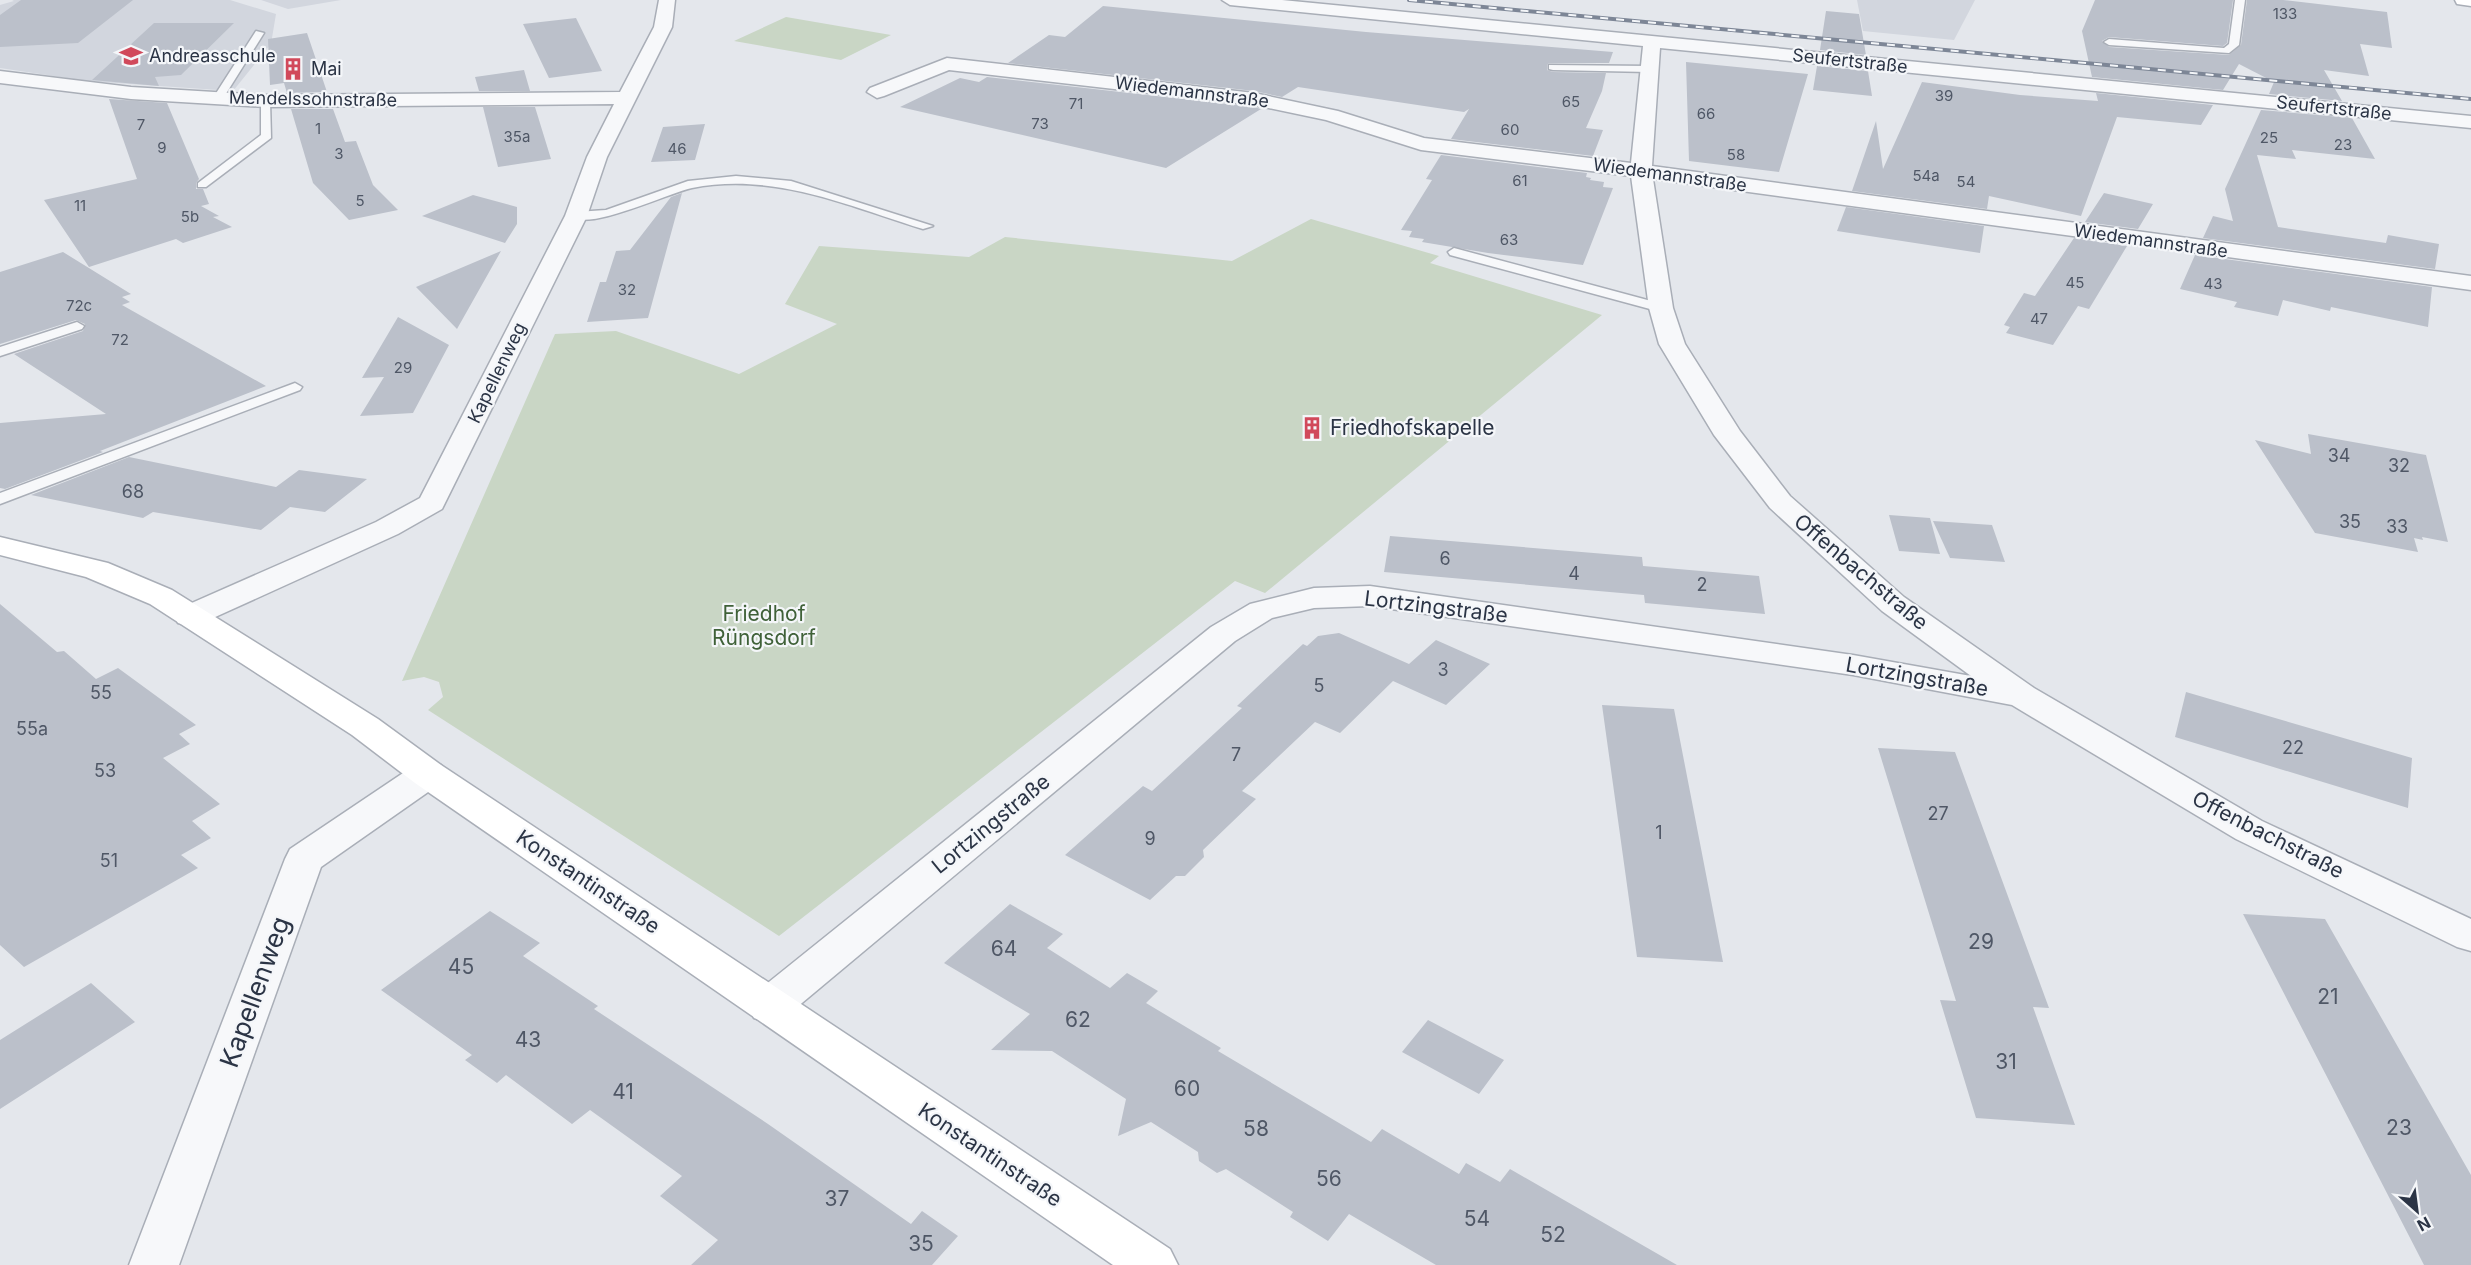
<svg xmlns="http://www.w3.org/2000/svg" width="2471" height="1265" viewBox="0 0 2471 1265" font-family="Inter,sans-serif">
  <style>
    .built { fill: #d2d6de }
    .green { fill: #c9d6c5 }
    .building { fill: #bbc0ca }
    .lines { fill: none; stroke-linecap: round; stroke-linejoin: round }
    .lane-casing { stroke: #a9aeb7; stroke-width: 3 }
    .street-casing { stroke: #a9aeb7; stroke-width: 3 }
    .secondary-casing { stroke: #a9aeb7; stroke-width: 3 }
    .lane { fill: #f7f8fa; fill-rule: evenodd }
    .street { fill: #f7f8fa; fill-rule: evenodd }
    .secondary { fill: #fff; fill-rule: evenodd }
    .rail-casing { stroke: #7d8696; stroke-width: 4 }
    .rail { stroke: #f4f6f9; stroke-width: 2; stroke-dasharray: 8; stroke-linecap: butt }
    .labels { text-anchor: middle; stroke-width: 4.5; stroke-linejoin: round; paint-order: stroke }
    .far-number-label { font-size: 15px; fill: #4f5766 }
    .far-poi-label { font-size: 18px; fill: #2b3445; stroke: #f4f6f9; text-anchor: start }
    .far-street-label { font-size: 18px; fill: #2b3445; stroke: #f4f6f9 }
    .number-label { font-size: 18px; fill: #4f5766 }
    .poi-label { font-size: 21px; fill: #2b3445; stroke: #f4f6f9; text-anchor: start }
    .street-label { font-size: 21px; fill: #2b3445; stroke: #f4f6f9 }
    .park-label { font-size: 21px; fill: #3f6138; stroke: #f4f6f9 }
    .near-number-label { font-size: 21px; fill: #4f5766 }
    .near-street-label { font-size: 26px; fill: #2b3445; stroke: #f4f6f9 }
  </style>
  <rect width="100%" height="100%" fill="#e4e7ec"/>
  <path class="built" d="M12 0H230L276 14 271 44 233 91 87 81 0 68V5L14 1Z
    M261 0H341L288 9Z
    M1857 0H1975L1954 40 1863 31Z"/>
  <path class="green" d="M786 17 891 35 841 60 734 41Z
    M1311 219 1439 256 1430 263 1602 315 1265 593 1235 581 779 936 428 710 443 697 439 682 424 677 402 681 555 334 616 331 739 374 837 324 785 304 819 246 969 257 1005 237 1232 261Z"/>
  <path class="building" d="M21 0H133L78 43 0 47V15Z
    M2095 0H2233L2227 43 2223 46 2109 37 2102 41 2109 47 2229 55 2241 45 2247 0H2283L2387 12 2392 48 2360 44 2369 76 2324 70 2342 101 2269 94 2274 82 2239 64 2223 90 2092 77 2082 31Z
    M1103 6 1366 32 1613 52 1609 63H1549L1547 65V70L1553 72 1606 73 1602 91 1586 128 1603 130 1593 156 1451 139 1469 109 1464 112 1298 87 1282 97 1254 91 1008 63 1049 35 1065 37Z
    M1826 11 1859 14 1866 55 1820 50Z
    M576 18 602 71 549 78 523 24Z
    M154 23H234L181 75 155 77 159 86 92 80Z
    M307 33 327 92 287 93 284 83 270 85 268 39Z
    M1686 62 1808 74 1779 172 1689 161Z
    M1817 66 1868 71 1872 96 1813 90Z
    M524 70 530 91H479L475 77Z
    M987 77 1254 107 1261 109 1166 168 900 107 960 78 979 82Z
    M1922 82 2020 95 2098 101 2096 93 2213 105 2201 125 2117 117 2081 216 1989 196 1987 209 1852 191 1876 121 1883 169Z
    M109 99 167 103 199 179 196 183V189H203L209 204 201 206 219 216 213 217 232 227 183 243 176 239 89 267 44 200 137 179Z
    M483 107H535L551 159 498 167Z
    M291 109H333L345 142 356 141 373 185 398 210 349 220 313 183Z
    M2261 110 2352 118 2375 159 2292 150 2296 159 2257 155 2278 227 2386 243 2388 235 2439 244 2435 269 2203 238 2213 216 2233 221 2225 189Z
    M705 124 695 160 651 162 663 127Z
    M1441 155 1587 173 1586 177 1591 178 1590 180 1604 182 1603 187 1613 188 1583 265 1488 253 1422 242 1424 239 1409 237 1412 231 1401 230 1432 180 1426 179Z
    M682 193 648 318 587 322 600 282H606L616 251 630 250 671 197Z
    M2104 193 2153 204 2138 229 2085 222Z
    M473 195 517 207V224L505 243 422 216Z
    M1846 207 1984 226 1980 253 1837 231Z
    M2074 238 2127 246 2089 309 2078 306 2053 345 2006 333 2010 327 2004 325 2024 293 2035 296Z
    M501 251 457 329 416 287Z
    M63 252 131 294 122 297 130 302 122 305 266 386 100 451 103 452 5 489 0 488V423L106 414 14 354 83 331 85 324 76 320 0 344V272Z
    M2195 255 2432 287 2428 327 2331 307 2330 311 2283 300 2278 316 2234 307 2237 302 2180 289Z
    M398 317 449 345 413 413 360 416 384 377 362 378Z
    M2308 434 2426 455 2448 542 2422 537 2423 540 2414 538 2418 552 2315 533 2255 440 2311 454Z
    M129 457 276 487 299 470 367 479 325 512 290 507 261 530 153 512 143 518 31 495Z
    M1889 515 1930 518 1940 554 1899 551Z
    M1933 521 1992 525 2005 562 1950 558Z
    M1390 536 1642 557 1643 566 1759 576 1765 614 1645 603 1644 595 1384 572Z
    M0 604 57 652 64 651 96 679 118 668 196 725 179 734 190 744 163 758 220 804 192 821 211 838 181 855 198 868 24 967 0 945Z
    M1339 633 1409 664 1436 640 1490 664 1446 705 1393 681 1340 733 1315 722 1242 791 1256 799 1203 850 1204 857 1185 876H1176L1150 900 1065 855 1143 786 1152 791 1242 708 1237 706 1303 644 1307 646 1318 636Z
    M2186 692 2412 758 2408 808 2175 737Z
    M1602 705 1674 709 1723 962 1637 957Z
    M1878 748 1955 752 2049 1008 2033 1007 2075 1125 1976 1118 1940 1000 1956 1001Z
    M1010 904 1063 934 1047 948 1110 988 1127 973 1158 991 1146 1003 1221 1048 1218 1051 1371 1142 1382 1129 1459 1174 1466 1163 1500 1182 1510 1169 1677 1265H1436L1349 1214 1328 1241 1290 1217 1293 1212 1226 1169 1217 1173 1199 1161 1198 1152 1151 1122 1118 1136 1126 1099 1052 1051 991 1050 1030 1014 944 963Z
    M490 911 540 943 523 956 598 1006 594 1009 768 1124 911 1224 922 1211 958 1236 932 1265H691L718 1240 660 1196 682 1176 590 1110 572 1124 506 1075 497 1083 465 1060 472 1055 381 990Z
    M2243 914 2325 919 2471 1175V1265H2424Z
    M91 983 135 1022 0 1109V1040Z
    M1428 1020 1504 1060 1479 1094 1402 1052Z"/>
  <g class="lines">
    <g class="lane-casing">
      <path id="lane" d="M2235 0H2245L2239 45 2229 53 2109 45 2104 42 2109 39 2224 48 2229 44Z
        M256 31 264 33 222 100H214L213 98Z
        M1549 65 1649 66 1654 69 1649 72 1553 70 1549 69Z
        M261 99 270 101 271 138 206 187H198V183L261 135Z
        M736 176 791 181 933 226 923 229C846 205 773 172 692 188 668 193 588 232 570 216L576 212 606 210 688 181Z
        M1454 248 1666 305 1668 308 1661 312 1450 255 1448 252Z
        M77 322 84 326 82 329 0 356V347Z
        M295 383 302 387 300 390 0 504V493Z"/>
    </g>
    <g class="street-casing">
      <path id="street" d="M659 0H675L672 27 607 157 587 216 442 509 398 534 202 623 190 626 178 623 174 616 178 609 376 522 420 498 565 216 587 157 614 104 265 107 131 99 0 83V71L131 87 265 95 620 92 654 27Z
        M1222 0H1282L2471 116V128L1660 48 1652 166 2471 276V290L1653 179 1673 308 1685 344 1740 431 1790 496 1904 597 2034 688 2262 821 2471 919V951L2457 947 2236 839 2012 705 1853 675 1370 606 1314 608 1272 618 1235 641 784 1018 769 1023 754 1018 748 1006 754 994 1211 627 1250 604 1314 588 1370 586 1853 655 1971 676 1882 611 1770 508 1714 435 1659 344 1649 308 1631 176 1421 150 1326 120 1254 105 949 70 884 96 877 98 867 92 870 88 947 58 1254 93 1338 111 1424 138 1631 163 1643 46 1230 5Z
        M428 762 441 765 446 774 441 783 321 867 179 1265H129L285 859 290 849 415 765Z"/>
    </g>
    <g class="secondary-casing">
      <path id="secondary" d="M2455 0H2471V6L2457 4Z
        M0 537 108 563 172 590 378 719 441 765 1170 1249 1178 1265H1113L415 783 352 735 150 604 86 577 0 555Z"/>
    </g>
    <use href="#lane" class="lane"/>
    <use href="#street" class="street"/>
    <use href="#secondary" class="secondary"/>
    <g class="rail-casing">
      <path id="rail" d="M1409 0 2471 99"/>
    </g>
    <use href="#rail" class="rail"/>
  </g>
  <defs>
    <g id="school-bare" transform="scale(1.8)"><path d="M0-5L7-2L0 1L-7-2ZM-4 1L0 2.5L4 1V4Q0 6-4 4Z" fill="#d1495b" stroke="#f4f6f9" stroke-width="2.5" paint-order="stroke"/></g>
    <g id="building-bare" transform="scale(1.8)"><path d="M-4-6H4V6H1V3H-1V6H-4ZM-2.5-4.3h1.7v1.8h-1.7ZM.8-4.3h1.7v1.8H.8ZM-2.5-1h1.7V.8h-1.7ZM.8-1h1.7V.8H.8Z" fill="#d1495b" stroke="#f4f6f9" stroke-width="2.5" paint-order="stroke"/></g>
  </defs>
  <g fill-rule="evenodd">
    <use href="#school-bare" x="131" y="56"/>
    <use href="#building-bare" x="293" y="69"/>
    <use href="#building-bare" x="1312" y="428"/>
  </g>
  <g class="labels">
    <g class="far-number-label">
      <text x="2285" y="19">133</text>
      <text x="1944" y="101">39</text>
      <text x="1571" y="107">65</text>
      <text x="1076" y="109">71</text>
      <text x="1706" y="119">66</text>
      <text x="1040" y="129">73</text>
      <text x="141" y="130">7</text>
      <text x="318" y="134">1</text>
      <text x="1510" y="135">60</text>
      <text x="517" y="142">35a</text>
      <text x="2269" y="143">25</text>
      <text x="2343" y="150">23</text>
      <text x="162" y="153">9</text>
      <text x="677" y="154">46</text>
      <text x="339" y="159">3</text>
      <text x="1736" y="160">58</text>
      <text x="1926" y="181">54a</text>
      <text x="1520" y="186">61</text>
      <text x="1966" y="187">54</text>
      <text x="360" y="206">5</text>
      <text x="80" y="211">11</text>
      <text x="190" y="222">5b</text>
      <text x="1509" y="245">63</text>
      <text x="2075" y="288">45</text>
      <text x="2213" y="289">43</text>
      <text x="627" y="295">32</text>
      <text x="79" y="311">72c</text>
      <text x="2039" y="324">47</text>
      <text x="120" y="345">72</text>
      <text x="403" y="373">29</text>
    </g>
    <g class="far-poi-label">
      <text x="149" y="62">Andreasschule</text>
      <text x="311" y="75">Mai</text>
    </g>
    <g class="far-street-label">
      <text transform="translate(1850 61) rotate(6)" y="6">Seufertstraße</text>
      <text transform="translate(1192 92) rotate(7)" y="6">Wiedemannstraße</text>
      <text transform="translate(313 99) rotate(1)" y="6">Mendelssohnstraße</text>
      <text transform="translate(2334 108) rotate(6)" y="6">Seufertstraße</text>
      <text transform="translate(1670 175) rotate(8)" y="6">Wiedemannstraße</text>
      <text transform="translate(2151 241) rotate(8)" y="6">Wiedemannstraße</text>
      <text transform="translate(497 373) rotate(-64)" y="6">Kapellenweg</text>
    </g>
    <g class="number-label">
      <text x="2339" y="462">34</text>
      <text x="2399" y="472">32</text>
      <text x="133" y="498">68</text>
      <text x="2350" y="528">35</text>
      <text x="2397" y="533">33</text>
      <text x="1445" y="565">6</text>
      <text x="1574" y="580">4</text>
      <text x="1702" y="591">2</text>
      <text x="1443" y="676">3</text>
      <text x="1319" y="692">5</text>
      <text x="101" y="699">55</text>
      <text x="32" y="735">55a</text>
      <text x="2293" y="754">22</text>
      <text x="1236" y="761">7</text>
      <text x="105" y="777">53</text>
      <text x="1938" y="820">27</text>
      <text x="1659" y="839">1</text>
      <text x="1150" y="845">9</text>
      <text x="109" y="867">51</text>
    </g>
    <g class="poi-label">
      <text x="1330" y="435">Friedhofskapelle</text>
    </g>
    <g class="street-label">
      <text transform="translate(1861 572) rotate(40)" y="7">Offenbachstraße</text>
      <text transform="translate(1436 607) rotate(7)" y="7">Lortzingstraße</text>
      <text transform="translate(1917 677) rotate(10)" y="7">Lortzingstraße</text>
      <text transform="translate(991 824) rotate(-39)" y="7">Lortzingstraße</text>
      <text transform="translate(2268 835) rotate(27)" y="7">Offenbachstraße</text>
      <text transform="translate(588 882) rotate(34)" y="7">Konstantinstraße</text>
      <text transform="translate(990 1155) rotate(34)" y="7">Konstantinstraße</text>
    </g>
    <g class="park-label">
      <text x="764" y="621">Friedhof<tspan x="764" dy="24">Rüngsdorf</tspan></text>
    </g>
    <g class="near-number-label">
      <text x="1981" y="949">29</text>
      <text x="1004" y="956">64</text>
      <text x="461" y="974">45</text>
      <text x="2328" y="1004">21</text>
      <text x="1078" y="1027">62</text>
      <text x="528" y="1047">43</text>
      <text x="2006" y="1069">31</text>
      <text x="1187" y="1096">60</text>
      <text x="623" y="1099">41</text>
      <text x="2399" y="1135">23</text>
      <text x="1256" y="1136">58</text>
      <text x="1329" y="1186">56</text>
      <text x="837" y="1206">37</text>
      <text x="1477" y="1226">54</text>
      <text x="1553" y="1242">52</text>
      <text x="921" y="1251">35</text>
    </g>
    <g class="near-street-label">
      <text transform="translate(255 992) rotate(-70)" y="9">Kapellenweg</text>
    </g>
  </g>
  <g transform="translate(2417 1211) rotate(152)" stroke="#f4f6f9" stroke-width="4.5" paint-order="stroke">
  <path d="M0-4.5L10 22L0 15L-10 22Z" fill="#2b3445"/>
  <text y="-9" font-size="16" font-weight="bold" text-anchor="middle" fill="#2b3445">N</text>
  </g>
</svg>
